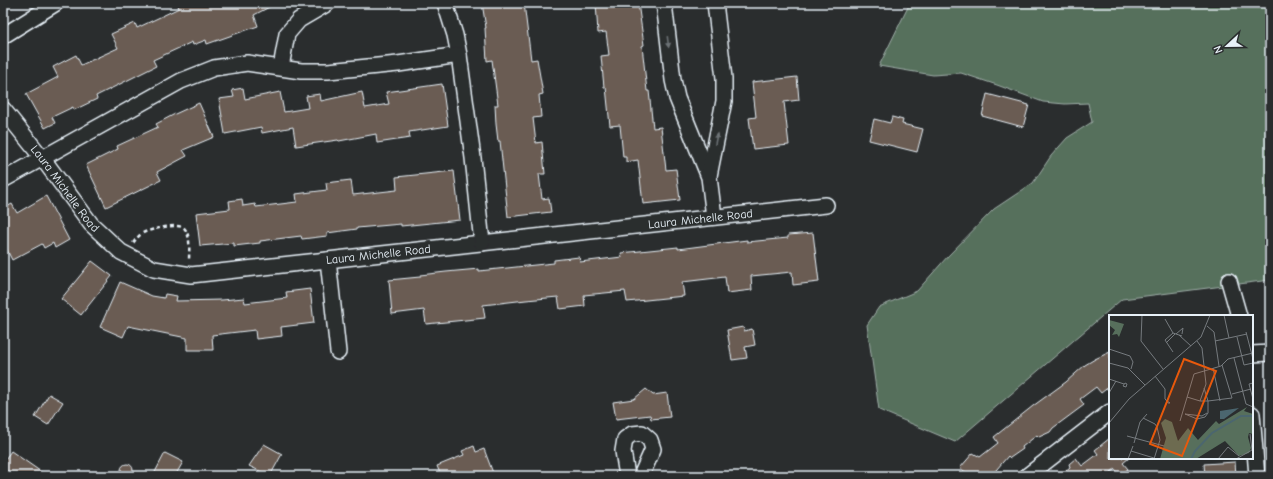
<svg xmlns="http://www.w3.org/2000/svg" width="1273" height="479" viewBox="0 0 1273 479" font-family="'Comic Neue',sans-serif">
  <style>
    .green { fill: #576f5c; stroke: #a0b0aa }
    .building { fill: #6b5c52; stroke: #e8f1f8 }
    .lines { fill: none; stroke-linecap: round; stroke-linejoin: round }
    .minor-casing { stroke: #e8f1f8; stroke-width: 18 }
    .path { stroke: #e8f1f8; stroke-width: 2.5; stroke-dasharray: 4 3; stroke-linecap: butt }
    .minor { stroke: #2a2d2e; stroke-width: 15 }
    .oneway { fill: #6c7275 }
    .labels { text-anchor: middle; stroke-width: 3.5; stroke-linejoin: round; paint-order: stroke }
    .street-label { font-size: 12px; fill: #e8f1f8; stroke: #2a2d2e }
    .inset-river { fill: none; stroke: #4b666f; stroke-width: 2 }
    .inset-road { fill: none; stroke: #767b7f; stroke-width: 1 }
    .view { fill: #e8590c; fill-opacity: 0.15; stroke: #e8590c; stroke-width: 2 }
    .inset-edge { fill: none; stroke: #e8f1f8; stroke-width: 2 }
  </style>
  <rect width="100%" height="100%" fill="#2a2d2e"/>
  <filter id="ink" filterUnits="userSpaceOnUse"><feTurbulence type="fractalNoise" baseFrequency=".025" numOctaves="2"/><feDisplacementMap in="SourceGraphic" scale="8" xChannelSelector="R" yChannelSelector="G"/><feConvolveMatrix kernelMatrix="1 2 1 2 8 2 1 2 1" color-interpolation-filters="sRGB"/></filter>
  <g filter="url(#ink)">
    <path class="green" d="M910 3H1270V280L1122 299 955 442 879 410 867 325 879 307 917 291 948 256 994 209 1033 183 1051 156 1067 138 1092 122 1088 103 1065 104 1043 102 997 85 961 73 933 75 879 66Z"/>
    <path class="building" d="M177 3H277L254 15 258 26 207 44 206 40 193 45 192 42 153 60 156 66 96 96 97 99 74 110 73 107 52 117 55 123 45 128 26 94 58 77 53 67 76 55 81 65 118 48 111 34 135 23 137 28 179 8Z
      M482 3H524L531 60 537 59 543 94 539 95 541 117 533 118 536 143 542 142 545 174H539L542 199 549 198 551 212 508 217 500 141H498L496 124 495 105H498L492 60 487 61 485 28H486Z
      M596 3H638L644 45 642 46 647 91H649L653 128 661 127 666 170 676 169 680 200 643 204 638 160 626 162V157H623L620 125 610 126 606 87H604L601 56 609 55 606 32 598 33Z
      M797 77 799 100 784 102 789 145 753 149 749 118 756 117 752 82Z
      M442 84 448 126 409 132 410 138 377 143 376 134 339 141 338 140 296 146 293 127 262 133 261 127 225 134 219 99 234 97 232 90 243 88 245 99 280 92 284 112 308 108 306 96 320 94 321 101 362 92 365 108 389 104 386 92Z
      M987 94 1029 105 1023 127 982 116Z
      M199 103 214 137 183 150 187 156 157 172 161 180 106 207 86 165 118 149 117 146 158 127 156 124 175 114Z
      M892 117 903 120 902 124 923 129 917 152 869 140 874 119 890 123Z
      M454 171 460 220 401 226V224L357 228V229L327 233V236L302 239 301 236 260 241V243L234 246V243L200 246 196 213 230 209 229 201 242 199 243 206 255 204 256 207 297 202 296 194 327 190 326 183 351 180 353 195 397 190 396 177Z
      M46 196 69 240 55 248 53 243 44 248 42 244 12 260 3 242V209L12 204 17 213Z
      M813 233 819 282 793 285 792 272 751 276 752 290 727 293 725 277 682 282 684 296 627 302 625 291 584 295 585 306 560 309 558 297 526 300 483 305 485 318 426 324 424 310 392 314 389 280 420 277V275L446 272 479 269V271L554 263V260L579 257 580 262 622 257 621 253 678 247V249L747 240V242L788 238V235Z
      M92 261 112 276 81 315 61 299Z
      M120 282 152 296 164 298 165 294 177 296 176 301 222 300 244 298 245 303 287 298 286 292 310 289 314 323 281 327 282 336 256 339 255 330 212 335 213 350H187V338L128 326 123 337 100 327Z
      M743 327 744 331 752 329 755 345 745 347 747 358 732 360 727 330Z
      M1110 352V386L1101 393 1096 387 1080 399 1084 405 1053 428 1050 432 1039 437 1037 435 1022 447 1023 449 1010 458 1008 456 991 476H971L960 468 973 453 980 457 998 443 994 437 1033 406 1066 382 1085 365 1095 359Z
      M646 389 653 395 667 393 670 417 651 419 650 415 616 419 613 402 634 399Z
      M49 394 63 402 48 425 35 417Z
      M1110 438V458H1129L1123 463 1128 469 1120 475 1115 469 1106 476H1060L1070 467 1069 464 1076 458 1082 466 1098 454 1095 450Z
      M264 444 282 454 270 476 249 466Z
      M474 446 476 452 484 449 493 473 486 476H441L437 466 464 455 462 451Z
      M11 451 47 476H14L3 468V462Z
      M165 453 183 462 175 476H153Z
      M1235 462 1236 476H1205L1204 464Z
      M121 470a6 6 0 1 1 12 0a6 6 0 1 1-12 0Z"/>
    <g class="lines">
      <g class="minor-casing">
        <g id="minor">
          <path d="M445 3 455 35 459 55"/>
          <path d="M664 3 673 80 677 98 709 177 714 217"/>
          <path d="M3 36 56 3"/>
          <path d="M281 67 287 34 299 20 328 3"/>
          <path id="s1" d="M3 109 43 159 91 224 121 252 154 269 191 275 826 205"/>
          <path d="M709 176 724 101V78L715 3"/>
          <path d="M3 180 181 81 214 68 247 63 301 71H328L398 64 459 55 473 158 482 243"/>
          <path d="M328 260 338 352"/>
          <path d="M1229 281 1239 316"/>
          <path d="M1252 354 1270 353"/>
          <path d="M1252 414 1257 476"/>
          <path d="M627 476 623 451 625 439 632 434 642 433 650 440 653 449 641 476"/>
          <path d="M1027 476 1110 412"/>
        </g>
      </g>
      <path class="path" d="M133 243C137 238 140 234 145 232 153 229 180 222 185 229 191 237 189 251 189 261"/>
      <use href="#minor" class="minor"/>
    </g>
    <defs><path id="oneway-solid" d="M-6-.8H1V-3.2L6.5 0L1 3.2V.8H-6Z"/></defs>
    <g class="oneway">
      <use href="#oneway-solid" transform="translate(668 42) rotate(83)"/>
      <use href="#oneway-solid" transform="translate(716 139) rotate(-79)"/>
    </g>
  </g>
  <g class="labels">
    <g class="street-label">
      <text dy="4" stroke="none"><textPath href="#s1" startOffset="101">Laura Michelle Road</textPath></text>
      <text dy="4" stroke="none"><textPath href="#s1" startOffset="773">Laura Michelle Road</textPath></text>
      <text dy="4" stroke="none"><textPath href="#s1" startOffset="449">Laura Michelle Road</textPath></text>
    </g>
  </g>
  <g transform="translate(1109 315)">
    <rect width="144" height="144" fill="#2a2d2e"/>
    <path d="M0 5 15 9 10 22 8 19 3 20 6 15 0 10ZM138 92 135 96 144 99V119L140 118 139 122 142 133 140 138 130 141 116 126 87 144H51L57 123 52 108 56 104 63 107 69 126 79 113 89 125 107 106 110 109Z" fill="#576f5c"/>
    <path d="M130 93 115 104H111V96Z" fill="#4b666f"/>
    <path class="inset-river" d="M82 144 86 136 103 118 132 101H144"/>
    <path class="inset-road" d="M33 0 32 26 54 54M115 0 120 23M56 4 64 18 70 20M98 11 105 17 110 51M137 17 144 44M64 18 56 25 64 37M67 19 74 13 73 19M73 21 70 20 82 31M128 22 135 50 144 48M106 26 138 19M57 28 66 19M0 34 21 41 24 47 22 54M125 43 137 89 144 92M0 48 19 53 36 70M104 53 111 86M46 61 56 74V84L57 85 59 88H61L57 85M0 64 15 69M16 68 18 69 17 72 14 71ZM144 68 140 69 144 84M95 73 99 86 123 83 113 50M0 78 7 66M123 79 142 74M78 82 91 86 97 69 93 33 88 26M76 99 88 104 96 102 99 98V86H91M76 99 93 101 98 98M34 103 46 109 48 112 51 125 45 144M71 106 85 59 112 51 119 44 144 38M0 108 20 84 92 22 101 0M18 121 55 131M25 128 31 107 38 99M22 136 45 143M19 144 24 131M109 144 119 132 130 141M127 144 143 135 141 119"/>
    <path class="view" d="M75 44 107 56 73 141 41 129Z"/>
    <rect width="144" height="144" class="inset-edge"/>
  </g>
  <rect width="1273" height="479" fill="none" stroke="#2a2d2e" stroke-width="16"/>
  <rect x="8" y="8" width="1257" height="463" fill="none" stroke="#e8f1f8" stroke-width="1.5" filter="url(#ink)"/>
  <g transform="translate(1227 46) rotate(248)" stroke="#2a2d2e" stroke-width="3" paint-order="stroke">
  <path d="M0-3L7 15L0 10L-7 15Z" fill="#e8f1f8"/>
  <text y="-6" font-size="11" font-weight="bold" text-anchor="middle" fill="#e8f1f8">N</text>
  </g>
</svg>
